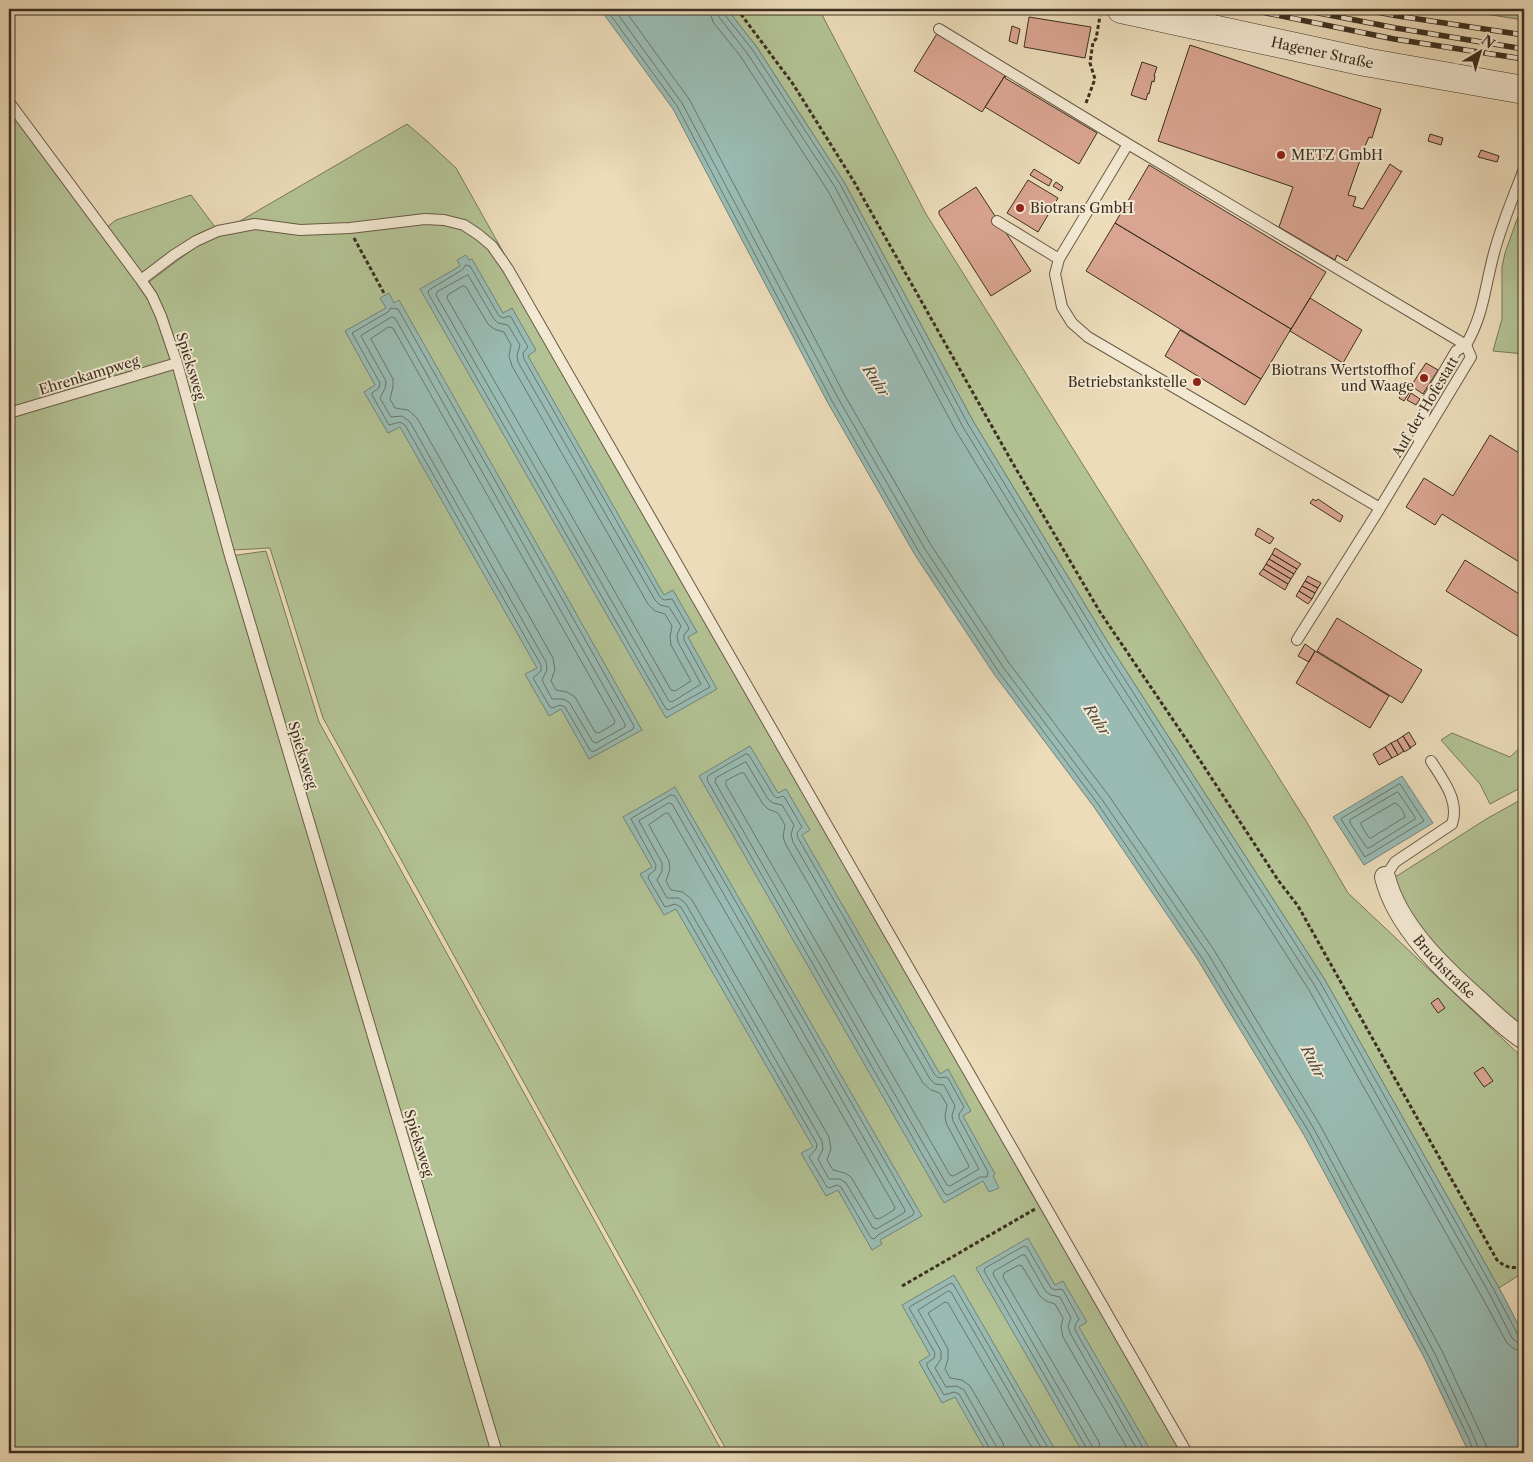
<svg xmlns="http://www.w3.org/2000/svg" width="1533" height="1462" viewBox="0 0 1533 1462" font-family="'Libre Caslon Text',serif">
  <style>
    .green { fill: #b3c294; stroke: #78795a }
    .water { fill: #99bbb3; stroke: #748379 }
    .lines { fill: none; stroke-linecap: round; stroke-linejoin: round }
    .shore { stroke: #6b766a; stroke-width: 1 }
    .building { fill: #d9a491; stroke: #3d3021 }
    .lane-casing { stroke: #695b47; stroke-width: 12 }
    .street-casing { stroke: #695b47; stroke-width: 22 }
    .secondary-casing { stroke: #3d3021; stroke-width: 29 }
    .path { stroke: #3d3021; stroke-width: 3; stroke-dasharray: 4 2.5; stroke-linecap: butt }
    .lane { stroke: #f3e8d2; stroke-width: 10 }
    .street { stroke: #f3e8d2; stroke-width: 20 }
    .secondary { stroke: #f3e8d2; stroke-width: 28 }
    .rail-casing { stroke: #3d3021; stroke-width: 5.5 }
    .rail { stroke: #f3e8d2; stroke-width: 4; stroke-dasharray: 11; stroke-linecap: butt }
    .poi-dot { fill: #8f2418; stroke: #f3e8d2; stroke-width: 2 }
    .labels { text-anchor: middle; stroke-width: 4; stroke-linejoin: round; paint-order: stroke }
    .street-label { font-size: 14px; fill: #3d3021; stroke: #f3e8d2 }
    .poi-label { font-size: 14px; fill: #3d3021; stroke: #f3e8d2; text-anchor: start }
    .water-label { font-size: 15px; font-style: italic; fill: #4f4c3e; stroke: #f3e8d2 }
  </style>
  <rect width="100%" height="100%" fill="#ecdcba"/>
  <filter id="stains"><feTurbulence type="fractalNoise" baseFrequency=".004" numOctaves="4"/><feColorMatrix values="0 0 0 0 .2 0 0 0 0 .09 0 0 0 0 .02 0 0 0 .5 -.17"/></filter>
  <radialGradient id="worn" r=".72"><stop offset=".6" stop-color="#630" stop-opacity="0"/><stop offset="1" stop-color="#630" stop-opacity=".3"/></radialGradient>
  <path class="green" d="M727 9H819L926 214 1306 821 1348 893 1524 1059V1272L1499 1288 1325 980 1112 649 973 421 844 182 756 46Z
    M1452 9H1524V20Z
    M9 111 101 232 116 220 191 195 218 231 141 280 152 296 230 556 266 551 319 722 723 1453H9Z
    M407 124 427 141 456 168 1033 1195 1188 1453H728L323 718 270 548 233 550 168 322 149 282 197 246Z
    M1524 204V354L1493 351 1502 319V267L1505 253 1516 222Z
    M1452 733 1510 757 1524 744V786L1490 804 1480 784 1441 740Z
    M1524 798V1033L1509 1022 1421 932 1392 879 1488 818Z"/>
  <path class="water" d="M600 9H727L756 46 844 182 973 421 1112 649 1325 980 1503 1295 1524 1336V1453H1469L1425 1359 1304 1135 1198 960 1094 807 994 674 915 555 828 403 673 109Z
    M466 255 469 260 472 259 503 313 512 308 536 350 528 356 664 595 673 590 697 632 688 637 717 689 666 718 420 289 460 266 457 260Z
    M389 293 394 303 399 300 642 730 589 759 561 709 549 716 525 674 537 668 400 427 388 433 364 392 375 385 345 331 386 308 380 298Z
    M750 746 778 793 786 789 810 830 802 835 940 1074 948 1069 971 1111 963 1116 995 1174 993 1176 999 1188 989 1192 983 1181 944 1203 699 776Z
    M1402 776 1433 823 1364 865 1333 817Z
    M675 787 922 1216 880 1240 882 1244 872 1250 838 1190 826 1196 801 1153 813 1147 676 909 664 915 640 874 652 867 623 817Z
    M1028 1238 1055 1285 1063 1281 1087 1322 1079 1327 1152 1453H1083L976 1268Z
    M954 1275 1057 1453H987L955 1397 942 1403 919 1362 930 1355 902 1305Z"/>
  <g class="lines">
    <path class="shore" d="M606 9 677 106 832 401 919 552 998 671 1098 804 1202 958 1309 1132 1429 1357 1469 1439 1474 1453
      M614 9 682 103 838 398 925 549 1003 667 1103 801 1208 954 1314 1129 1435 1354 1474 1437 1480 1453
      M624 9 689 99 844 394 931 545 1009 663 1109 796 1214 950 1320 1125 1442 1351 1481 1434 1487 1447V1453
      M709 9 713 22 741 57 828 191 956 431 1096 659 1309 990 1482 1297 1507 1343 1514 1349 1524 1351
      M717 9 719 17 747 53 835 187 963 427 1102 655 1315 986 1489 1293 1512 1338 1518 1343 1524 1344
      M723 9 724 14 752 49 840 184 968 424 1107 652 1320 982 1494 1290 1518 1335 1524 1338
      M466 265 470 266 499 316 503 318 509 316 511 317 528 347 523 353 524 359 660 597 664 600 672 599 689 628 688 630 684 635V640L710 687 669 710 666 709 428 293 429 290 462 270Z
      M468 275 494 319 498 323 508 325 520 345 517 355 518 362 655 600 660 605 669 607 681 626 677 635 678 642 701 684 672 702 669 701 436 295 437 292Z
      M463 286 466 287 488 324 494 329 504 332 511 345 509 356 512 366 648 604 655 611 665 614 672 626 670 637 671 645 691 681 675 691 671 690 447 298 448 295Z
      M391 308 398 309 634 726 633 729 593 752 590 750 565 707 560 705 552 708 550 707 533 678 541 671V665L405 425 400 422 389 425 372 395V393L379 388 380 383 352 333 388 312Z
      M392 317 395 318 625 724V727L596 743 593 742 569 702 563 699H552L542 680 547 670 546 662 410 422 402 416 391 417 380 398 385 388 386 381 361 336Z
      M389 327 393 328 615 721 614 724 599 733 595 732 575 697 567 692 556 690 551 681 555 670 553 658 417 418 408 410 395 408 390 399 393 387V379L371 339Z
      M746 754 749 755 774 796 777 798 783 796 785 798 802 827 797 833 798 838 935 1075 939 1078 945 1077 948 1078 964 1107 959 1114V1118L988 1172 987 1177H980L948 1195 945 1194 707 780 708 776Z
      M746 762 768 799 773 803 782 805 794 825 791 834 793 842 930 1079 935 1084 944 1085 955 1106 952 1115 953 1121 979 1169 950 1186 947 1185 715 782 716 778Z
      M741 773H744L763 804 768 809 778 813 785 825 783 837 786 845 923 1083 931 1090 940 1093 947 1105 945 1116 946 1123 969 1166 968 1168 953 1176 950 1175 726 785V781Z
      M1400 784 1424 821 1365 857 1341 819Z
      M1398 792 1415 817V819L1369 848H1367L1350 823V820Z
      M671 795 675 796 914 1212 913 1215 878 1235 874 1239 871 1238 841 1187 837 1185 829 1188 827 1187 809 1157 816 1149 817 1144 681 907 675 904 665 907 648 878 649 875 655 870 656 865 631 819Z
      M669 803 672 804 905 1210 904 1213 876 1229 873 1228 846 1183 840 1179H829L818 1159 823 1149 822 1141 686 904 679 898H667L657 880 662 871V863L639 821Z
      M1395 803C1399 804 1405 813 1405 817L1371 838H1369L1361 825V823Z
      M666 813 669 814 895 1207 894 1210 879 1219 875 1218 851 1177 845 1173 833 1170 827 1160 831 1149 829 1137 692 900 683 892 671 890 666 881 670 869 669 861 649 825Z
      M991 1453 990 1449 959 1394 954 1392 944 1395 927 1366V1363L934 1358 935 1353 909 1308 911 1306 951 1283 953 1284 1051 1453
      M997 1453 996 1446 964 1390 957 1386 946 1387 935 1368 941 1359V1351L918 1310 948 1291 951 1292 1044 1453
      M1005 1453 1003 1443 970 1386 962 1380 950 1378 945 1369 948 1359V1349L928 1313 945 1302 948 1303 1035 1453
      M1087 1453V1449L984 1271 985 1268 1024 1246 1027 1247 1051 1288 1055 1290 1060 1289 1063 1290 1079 1319 1075 1325V1330L1146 1453
      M1094 1453 1092 1446 993 1274 994 1271 1022 1255H1025L1046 1292 1051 1295 1060 1297 1071 1318 1068 1326 1070 1333 1139 1453
      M1101 1453 1099 1442 1003 1277 1004 1273 1019 1265 1022 1266 1040 1296 1046 1301 1055 1304 1063 1318 1061 1327 1063 1337 1130 1453"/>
  </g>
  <path class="building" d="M1029 17 1091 27 1085 58 1024 47Z
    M1012 26 1020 29 1017 44 1009 41Z
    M938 32 1006 74 982 112 914 71Z
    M1190 45 1381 109 1372 138 1369 137 1365 146 1348 195 1356 197 1353 206 1363 209 1390 164 1400 171H1402L1347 261 1337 255 1335 260 1279 227 1293 187 1158 141Z
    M1142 62 1157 67 1154 76H1155L1154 82 1152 81 1149 94 1148 93 1146 100 1131 95Z
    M1006 74 1005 78 1097 133 1079 164 985 107Z
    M1430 134 1443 138 1441 145 1428 141Z
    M1481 150 1499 156 1497 162 1478 157Z
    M1149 165 1326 272 1291 329 1115 223Z
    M1034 169 1052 180 1049 186 1030 175Z
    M1028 180 1058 198 1038 232 1007 213Z
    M1056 182 1063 187 1061 191 1053 186Z
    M976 187 1031 271 991 296 939 214V211Z
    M1115 223 1291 329 1261 379 1086 271Z
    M1310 298 1362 330 1343 363 1290 331Z
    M1180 330 1261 379 1245 405 1165 356Z
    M1426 363 1438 370 1423 394 1411 386Z
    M1407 385 1412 388 1404 401 1399 398Z
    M1411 393 1420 399 1416 405 1407 400Z
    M1490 435 1524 456V565L1442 514 1435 525 1406 507 1424 478 1453 496Z
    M1313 499 1316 501 1318 499 1343 516 1340 522 1310 503Z
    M1258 528 1274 538 1270 544 1255 535Z
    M1275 548 1301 564 1297 569 1272 554Z
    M1272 554 1297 569 1294 574 1269 559Z
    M1269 559 1294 574 1291 579 1266 564Z
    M1465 560 1524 597V640L1446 591Z
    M1266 564 1291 579 1288 584 1263 569Z
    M1263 569 1288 584 1285 590 1259 574Z
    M1308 576 1321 583 1318 588 1305 581Z
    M1305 581 1318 588 1315 593 1302 586Z
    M1302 586 1315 593 1312 599 1299 591Z
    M1299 591 1312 599 1308 604 1296 596Z
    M1337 618 1422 670 1402 703 1317 651Z
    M1305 644 1315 651 1309 662 1298 656Z
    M1315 651 1389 696 1370 728 1296 683Z
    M1409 732 1416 744 1410 748 1403 736Z
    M1403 736 1411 748 1404 752 1397 740Z
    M1397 740 1404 751 1398 755 1391 743Z
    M1391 743 1398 755 1392 758 1385 747Z
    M1385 747 1392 758 1379 765 1373 754Z
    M1438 998 1445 1008 1438 1013 1431 1003Z
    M1483 1067 1493 1081 1484 1087 1474 1073Z"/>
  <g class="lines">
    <g class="lane-casing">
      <path id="lane" d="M939 29 1128 144
        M9 102 141 280 152 296 161 316 177 363 230 556 497 1453
        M997 221 1059 259
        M141 280 174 255 196 241 218 231 255 224 300 230 350 228 425 219 444 220 464 225 479 235 492 246 508 269 1187 1453
        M9 413 177 363
        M1418 438 1429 397 1456 351 1466 345
        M1380 508 1088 337 1072 323 1062 307 1055 274 1059 259 1128 144 1466 345
        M1297 640 1377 513 1471 357 1466 345C1483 315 1484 293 1492 261 1499 230 1513 198 1524 169
        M1385 877 1395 862 1452 824C1460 801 1443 780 1431 761"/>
    </g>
    <g class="street-casing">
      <g id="street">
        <path id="s1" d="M1385 877C1397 926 1443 969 1480 1002 1494 1015 1508 1029 1524 1039"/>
      </g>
    </g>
    <g class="secondary-casing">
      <g id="secondary">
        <path id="s2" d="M1121 9 1365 62 1524 90"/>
      </g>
    </g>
    <path class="path" d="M737 9 793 84 853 180 1012 462 1100 612 1188 742 1278 880 1298 906 1497 1260C1506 1268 1513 1269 1524 1266
      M1086 103 1095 79 1090 63 1093 42 1096 39 1100 16
      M354 238 385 295
      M902 1286 1035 1209"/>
    <use href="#lane" class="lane"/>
    <use href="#street" class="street"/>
    <use href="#secondary" class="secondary"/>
    <g class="rail-casing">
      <path id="rail" d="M1247 9 1394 39 1524 59
        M1298 9 1396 28 1524 49
        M1361 9 1398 16 1524 35"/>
    </g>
    <use href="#rail" class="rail"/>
  </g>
  <g class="poi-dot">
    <circle cx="1281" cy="155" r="5"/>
    <circle cx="1020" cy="208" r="5"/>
    <circle cx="1424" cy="378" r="5"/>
    <circle cx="1197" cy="382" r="5"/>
  </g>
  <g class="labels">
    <g class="street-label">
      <text dy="5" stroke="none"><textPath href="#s2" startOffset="206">Hagener Straße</textPath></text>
      <text transform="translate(191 366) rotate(73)" y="5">Spieksweg</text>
      <text transform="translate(89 375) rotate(-17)" y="5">Ehrenkampweg</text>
      <text transform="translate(1425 407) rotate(-59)" y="5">Auf der Hofestatt</text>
      <text transform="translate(303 755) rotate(73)" y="5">Spieksweg</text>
      <text dy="5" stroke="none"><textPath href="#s1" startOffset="109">Bruchstraße</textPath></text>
      <text transform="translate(419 1143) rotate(73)" y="5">Spieksweg</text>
    </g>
    <g class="poi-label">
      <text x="1291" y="160">METZ GmbH</text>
      <text x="1030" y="213">Biotrans GmbH</text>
      <text x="1414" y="375" text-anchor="end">Biotrans Wertstoffhof<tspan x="1414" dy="16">und Waage</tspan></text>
      <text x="1187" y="387" text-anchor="end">Betriebstankstelle</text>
    </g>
    <g class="water-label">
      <text transform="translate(876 381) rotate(57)" y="5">Ruhr</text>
      <text transform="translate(1097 720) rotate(57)" y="5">Ruhr</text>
      <text transform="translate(1313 1062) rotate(63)" y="5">Ruhr</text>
    </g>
  </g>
  <rect width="1533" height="1462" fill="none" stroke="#ecdcba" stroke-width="30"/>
  <rect x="10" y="10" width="1513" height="1442" fill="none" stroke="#3d3021" stroke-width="2.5"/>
  <rect x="15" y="15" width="1503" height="1432" fill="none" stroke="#3d3021"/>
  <g transform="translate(1480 52) rotate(38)" stroke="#f3e8d2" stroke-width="4" paint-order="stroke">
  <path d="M0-4L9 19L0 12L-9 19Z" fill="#3d3021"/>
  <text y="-8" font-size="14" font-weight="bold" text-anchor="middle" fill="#3d3021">N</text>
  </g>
  <rect width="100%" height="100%" filter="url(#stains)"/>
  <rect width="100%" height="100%" fill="url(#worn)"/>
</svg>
